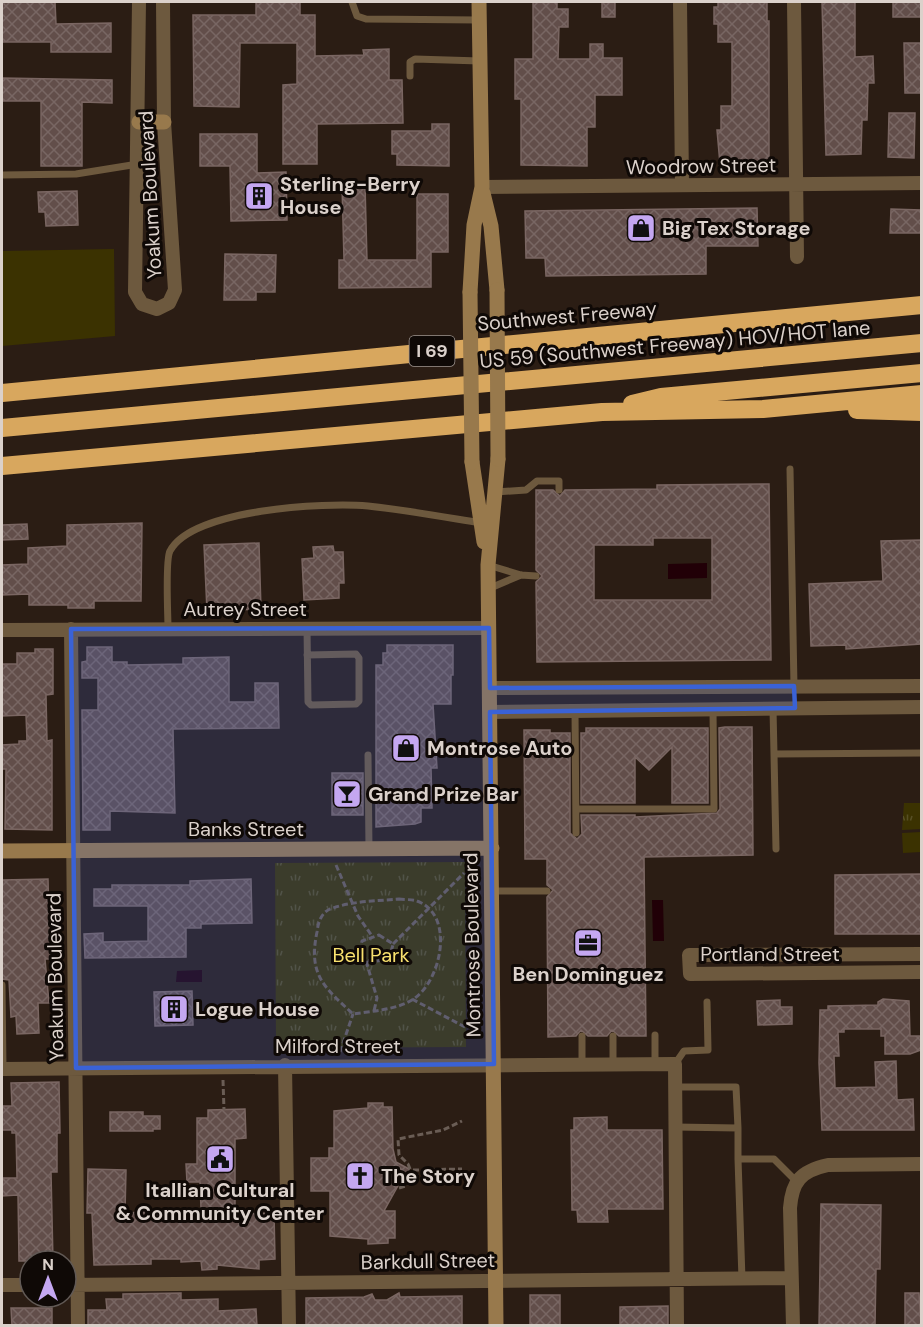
<svg xmlns="http://www.w3.org/2000/svg" width="923" height="1327" viewBox="0 0 923 1327" font-family="'DM Sans',sans-serif">
  <style>
    .grass { fill: #3b3201 }
    .park { fill: url(#park-tufts) }
    .water { fill: #210007 }
    .building { fill: url(#building-cross-hatch); stroke: #7a6662; stroke-width: 1.5; fill-rule: evenodd }
    .lines { fill: none; stroke-linecap: round; stroke-linejoin: round }
    .path { stroke: #6a5d55; stroke-width: 3; stroke-dasharray: 6 3; stroke-linecap: butt }
    .lane { stroke: #6d593e; stroke-width: 7 }
    .street { stroke: #6d593e; stroke-width: 14 }
    .secondary { stroke: #98794c; stroke-width: 15 }
    .highway { stroke: #d8a75e; stroke-width: 18 }
    .secondary-bridge { stroke: #98794c; stroke-width: 15 }
    .marked { fill: #3a62d6; fill-opacity: 0.2; stroke: #3a62d6; stroke-width: 4.5; stroke-linejoin: round }
    .labels { text-anchor: middle; stroke-width: 6; stroke-linejoin: round; paint-order: stroke }
    .shield { fill: #0f0906; stroke: #9e9590; stroke-width: 1.5 }
    .shield-label { font-size: 18px; font-weight: bold; fill: #dbd1cb }
    .street-label { font-size: 20px; fill: #dbd1cb; stroke: #0f0906 }
    .poi-label { font-size: 20px; font-weight: bold; fill: #dbd1cb; stroke: #0f0906; text-anchor: start }
    .park-label { font-size: 20px; fill: #f9e16e; stroke: #0f0906 }
  </style>
  <defs>
    <pattern id="park-tufts" width="24" height="20" patternUnits="userSpaceOnUse" patternTransform="scale(1.5)"><rect width="24" height="20" fill="#3b3201"/><path d="M3 7l-1-3M5 7V3M7 7l1-3M15 17l-1-3M17 17v-4M19 17l1-3" fill="none" stroke="#574f25"/></pattern>
    <pattern id="building-cross-hatch" width="8" height="8" patternUnits="userSpaceOnUse" patternTransform="scale(1.5)"><rect width="8" height="8" fill="#624e4a"/><path d="M0 0l8 8M0 8l8-8" fill="none" stroke="#786663"/></pattern>
  </defs>
  <rect width="100%" height="100%" fill="#2b1d14"/>
  <path class="grass" d="M114 249 115 336 2 346V251Z
    M921 832V852L903 853 902 833Z"/>
  <path class="park" d="M904 803H921V829L902 830Z
    M465 862 466 1047 276 1048 275 863Z"/>
  <path class="water" d="M707 563V578L668 579V564Z
    M652 900H663L664 941H653Z
    M202 970V982H176L177 971Z"/>
  <path class="building" d="M2 2H55L56 24 111 23V52H51V42H2Z
    M256 2H300V15H315V56L364 55 363 50 389 49V80H402L403 123 317 124V164H283V85L297 84V43H240L239 107 194 106 193 15H256Z
    M533 2H557V9H568V27H559L558 59H590V44H603V58H622V95H595V127H587V166L521 165V99H515V59H533Z
    M602 2H615V17H602Z
    M718 2H767V21H769V167H741L738 163 720 164 717 130H721V106H732V42H718V24H714V7H718Z
    M822 2H855V57L873 56 874 83H868L867 120H862L861 154 826 155Z
    M893 2H921V17H893Z
    M904 43H921V93H905Z
    M2 78 112 80V103L82 102V166H41V101H2Z
    M889 113H915L914 158 888 157Z
    M432 124H449V166L397 165V154H392V131H432Z
    M200 134H257V173L286 172 287 220 231 221 230 166H200Z
    M342 185H365L367 260H417V194H448V252H431V287L339 288V260H344Z
    M77 191 78 225 46 226 45 212H39L38 192Z
    M757 208 758 246H706V274L546 276 545 258H526L525 211Z
    M891 209 921 210V233H890Z
    M225 254 276 255 275 292H256V300H224Z
    M769 484 771 660 537 662 536 582 542 576 536 570V490H553L560 496 565 490 657 489V485ZM653 538H712V600H594V545H653Z
    M142 523 141 601H94V608H68V605H29V594L2 595V565L28 564V548L67 546V525Z
    M27 524 28 539 2 540V525Z
    M921 540V644L846 649V645L811 646 809 584 883 581 881 541Z
    M259 543 261 609 207 611 204 545Z
    M333 546 334 552H343L344 583H339V598L304 600 302 559 314 558 313 547Z
    M387 645H453V675H451V704H433L437 768H431L432 808H421V822L415 824 376 827V665H383V653H387Z
    M87 647H112V662H127V665L183 664V658L229 657V702H255V683H278L279 728 173 729 175 813 110 811V830H83L82 710H98V678H82V662L87 661Z
    M35 649H53V694L46 695 47 741 52 740V830L5 829 6 769H2V745L19 744V741H27L26 715 2 716V664H17V653H35Z
    M725 727H752L753 855 644 857 646 1036H619L612 1030 607 1036H588L581 1030 576 1036 548 1037 547 897 553 890 547 885V859H525L524 730H550V733H570V833L577 839 582 834 581 815H635V817L717 813 720 809 719 728Z
    M586 728H708V803H672V747L649 770 635 757V803H581V733H586Z
    M332 773H363V815H332Z
    M921 874V934H835V875Z
    M48 879 50 959H45L49 1003H38L39 1033 17 1034 16 1016 11 1017 9 980 2 979V880Z
    M251 879 252 923 201 924V928H186V957L85 958 84 934 103 933V942L148 941V906H94V889H112V885H190V881Z
    M192 991 193 1025 155 1026 154 992Z
    M883 999 909 1001 910 1036H921V1050L910 1054H885V1036H881V1029H844V1032H838L839 1056H834L835 1088 876 1087 875 1062 896 1061 897 1100 913 1099 914 1130H822L819 1063 820 1010H828V1006L878 1005V1002Z
    M780 1000V1007H792V1024L758 1025 757 1001Z
    M59 1082 60 1133H57V1172H51L53 1261H19L18 1195 2 1196V1178H17L16 1133H12V1130H2V1106H12L11 1083Z
    M368 1103H383V1107H392L393 1149 396 1162 409 1169 408 1178 399 1184 384 1211H395V1238H388V1243L368 1244V1239L330 1236V1191H311V1158H329V1148H334V1111L368 1108Z
    M245 1109 246 1138 235 1139V1214L274 1213 275 1259 259 1260V1269L217 1265V1269L202 1270 201 1261 181 1262V1259H151V1264L94 1265 92 1213H87L88 1169 126 1170 125 1213 201 1209 200 1182H187L186 1164H197V1118H208V1110Z
    M110 1112H143V1116H160V1129H153V1131H110Z
    M607 1117V1130H662L663 1209H607L608 1222H578L577 1210H572L571 1130H574V1118Z
    M821 1204 881 1205 880 1269H876L875 1326H819Z
    M181 1293V1300L218 1299V1311L256 1309 257 1326H88V1310H107L106 1299H123V1294Z
    M399 1293 400 1297 462 1296V1326H306V1298L364 1297 372 1294 375 1300H387Z
    M905 1293H919L921 1326H905Z
    M530 1295H560V1326H530Z
    M668 1306V1326H620V1307Z
    M11 1308H52V1326H12Z"/>
  <g class="lines">
    <path class="path" d="M336 865 358 916 372 936
      M399 899C404 900 412 899 417 901 456 915 441 983 412 1000 395 1010 372 1011 353 1014 324 987 308 975 317 932 318 923 321 913 330 909 351 901 377 901 399 899Z
      M379 935 393 944C391 958 379 964 366 960L360 950 362 941Z
      M393 944 464 873
      M366 961 377 998 374 1011
      M412 999 465 1027
      M340 1052 353 1014
      M223 1080 224 1110
      M413 1170 462 1169
      M413 1176H462
      M399 1188 406 1186 413 1176 408 1164 399 1155 398 1139 443 1130 462 1121"/>
    <path class="lane" d="M352 2 357 16 366 19 479 20
      M410 76V62L415 59 480 61
      M2 175 76 174 138 164
      M790 469 794 686
      M495 492 526 490 537 481H559V490
      M488 565 521 575 536 576
      M488 589 521 575
      M168 628C168 614 165 560 170 551 192 509 325 502 368 506 406 510 444 517 481 523
      M307 628 308 702 311 705 356 704 359 701V658L356 654 307 655
      M773 709 774 754 922 753
      M575 711 576 833
      M774 754 776 849
      M368 755 369 849
      M576 809H714L713 709
      M492 891H547
      M2 985 3 1069
      M582 1036V1064
      M613 1036V1064
      M655 1064V1035
      M675 1064 684 1051 708 1050 707 1002
      M675 1087H736L738 1128 675 1127
      M738 1128V1159H774L797 1182
      M738 1159 742 1279"/>
    <path class="street" d="M139 2 135 292 142 304 157 309 169 303 175 290 164 122 163 2
      M680 2 682 185
      M794 2 797 257
      M482 187 922 183
      M71 629 78 1326
      M2 630 489 628
      M490 688 922 686
      M490 712 922 707
      M922 954 689 955 690 974 922 972
      M285 1065 289 1326
      M2 1069 675 1064 677 1326
      M2 1285H30
      M66 1285 791 1278
      M793 1326 790 1208C792 1181 801 1171 828 1165L922 1164"/>
    <path class="secondary" d="M139 122H164
      M483 193 491 226 497 290
      M470 292 474 225 482 187 479 2
      M472 462 484 542
      M2 851 492 848
      M496 1326 488 565 498 459"/>
    <path class="highway" d="M2 393 922 305
      M632 404 661 397 922 373
      M857 410 922 412
      M2 428 922 343
      M2 466 602 412 763 409 922 394"/>
    <path class="secondary-bridge" d="M497 290 498 459
      M470 292 472 462"/>
  </g>
  <path class="marked" d="M489 628 490 688 794 686 795 708 490 712 494 1064 76 1068 71 629Z"/>
  <defs>
    <g id="building-square" transform="scale(1.5)"><rect x="-9" y="-9" width="18" height="18" rx="4" fill="#c4a7f1" stroke="#0f0906"/><path d="M-4-6H4V6H1V3H-1V6H-4ZM-2.5-4.3h1.7v1.8h-1.7ZM.8-4.3h1.7v1.8H.8ZM-2.5-1h1.7V.8h-1.7ZM.8-1h1.7V.8H.8Z" fill="#111"/></g>
    <g id="shop-square" transform="scale(1.5)"><rect x="-9" y="-9" width="18" height="18" rx="4" fill="#c4a7f1" stroke="#0f0906"/><path d="M-5-2.5h2.3a2.7 3.5 0 0 1 5.4 0H5L5.5 6h-11ZM-1.5-2.5h3a1.5 2.3 0 0 0-3 0Z" fill="#111"/></g>
    <g id="bar-square" transform="scale(1.5)"><rect x="-9" y="-9" width="18" height="18" rx="4" fill="#c4a7f1" stroke="#0f0906"/><path d="M-6-5H6L.8 .8V4.5H3.5V6h-7V4.5H-.8V.8Z" fill="#111"/></g>
    <g id="office-square" transform="scale(1.5)"><rect x="-9" y="-9" width="18" height="18" rx="4" fill="#c4a7f1" stroke="#0f0906"/><path d="M-6-3h4V-5.5h4V-3h4V5H-6ZM-1-4.5V-3h2v-1.5ZM-6 0V1H6V0Z" fill="#111"/></g>
    <g id="civic-square" transform="scale(1.5)"><rect x="-9" y="-9" width="18" height="18" rx="4" fill="#c4a7f1" stroke="#0f0906"/><path d="M-.6-6.5H3V-4.5H.6V-3L4-1V1h2V6H-6V1h2V-1L-.6-3ZM-1.2 2.5V6h2.4V2.5Z" fill="#111"/></g>
    <g id="church-square" transform="scale(1.5)"><rect x="-9" y="-9" width="18" height="18" rx="4" fill="#c4a7f1" stroke="#0f0906"/><path d="M-1.2-6h2.4v3.5h3.3v2.4h-3.3V6h-2.4V-.1h-3.3v-2.4h3.3Z" fill="#111"/></g>
  </defs>
  <g fill-rule="evenodd">
    <use href="#building-square" x="259" y="196"/>
    <use href="#shop-square" x="641" y="228"/>
    <use href="#shop-square" x="406" y="748"/>
    <use href="#bar-square" x="347" y="794"/>
    <use href="#office-square" x="588" y="943"/>
    <use href="#building-square" x="174" y="1009"/>
    <use href="#civic-square" x="220" y="1159"/>
    <use href="#church-square" x="360" y="1176"/>
  </g>
  <g class="labels">
    <rect class="shield" x="409.5" y="336" width="45" height="30" rx="4.5"/>
    <g class="shield-label">
      <text x="432" y="357">I 69</text>
    </g>
    <g class="street-label">
      <text transform="translate(701 166) rotate(-1)" y="7">Woodrow Street</text>
      <text transform="translate(150 195) rotate(-93)" y="7">Yoakum Boulevard</text>
      <text transform="translate(567 316) rotate(-5)" y="7">Southwest Freeway</text>
      <text transform="translate(675 344) rotate(-5)" y="7">US 59 (Southwest Freeway) HOV/HOT lane</text>
      <text x="245" y="616">Autrey Street</text>
      <text x="246" y="836">Banks Street</text>
      <text transform="translate(472 945) rotate(-91)" y="7">Montrose Boulevard</text>
      <text x="770" y="961">Portland Street</text>
      <text transform="translate(55 977) rotate(-91)" y="7">Yoakum Boulevard</text>
      <text x="338" y="1053">Milford Street</text>
      <text transform="translate(428 1261) rotate(-1)" y="7">Barkdull Street</text>
    </g>
    <g class="poi-label">
      <text x="280" y="191">Sterling-Berry<tspan x="280" dy="23">House</tspan></text>
      <text x="662" y="235">Big Tex Storage</text>
      <text x="427" y="755">Montrose Auto</text>
      <text x="368" y="801">Grand Prize Bar</text>
      <text x="588" y="981" text-anchor="middle">Ben Dominguez</text>
      <text x="195" y="1016">Logue House</text>
      <text x="381" y="1183">The Story</text>
      <text x="220" y="1197" text-anchor="middle">Itallian Cultural<tspan x="220" dy="23">&amp; Community Center</tspan></text>
    </g>
    <g class="park-label">
      <text x="371" y="962">Bell Park</text>
    </g>
  </g>
  <rect width="923" height="1327" fill="none" stroke="#dbd1cb" stroke-width="6"/>
  <g transform="translate(48 1279)"><circle r="28" fill="#0f0906" stroke="#615955" stroke-width="1.5"/>
  <path d="M0-4.5L10 22L0 15L-10 22Z" fill="#c4a7f1"/>
  <text y="-9" font-size="16" font-weight="bold" text-anchor="middle" fill="#dbd1cb">N</text>
  </g>
</svg>
